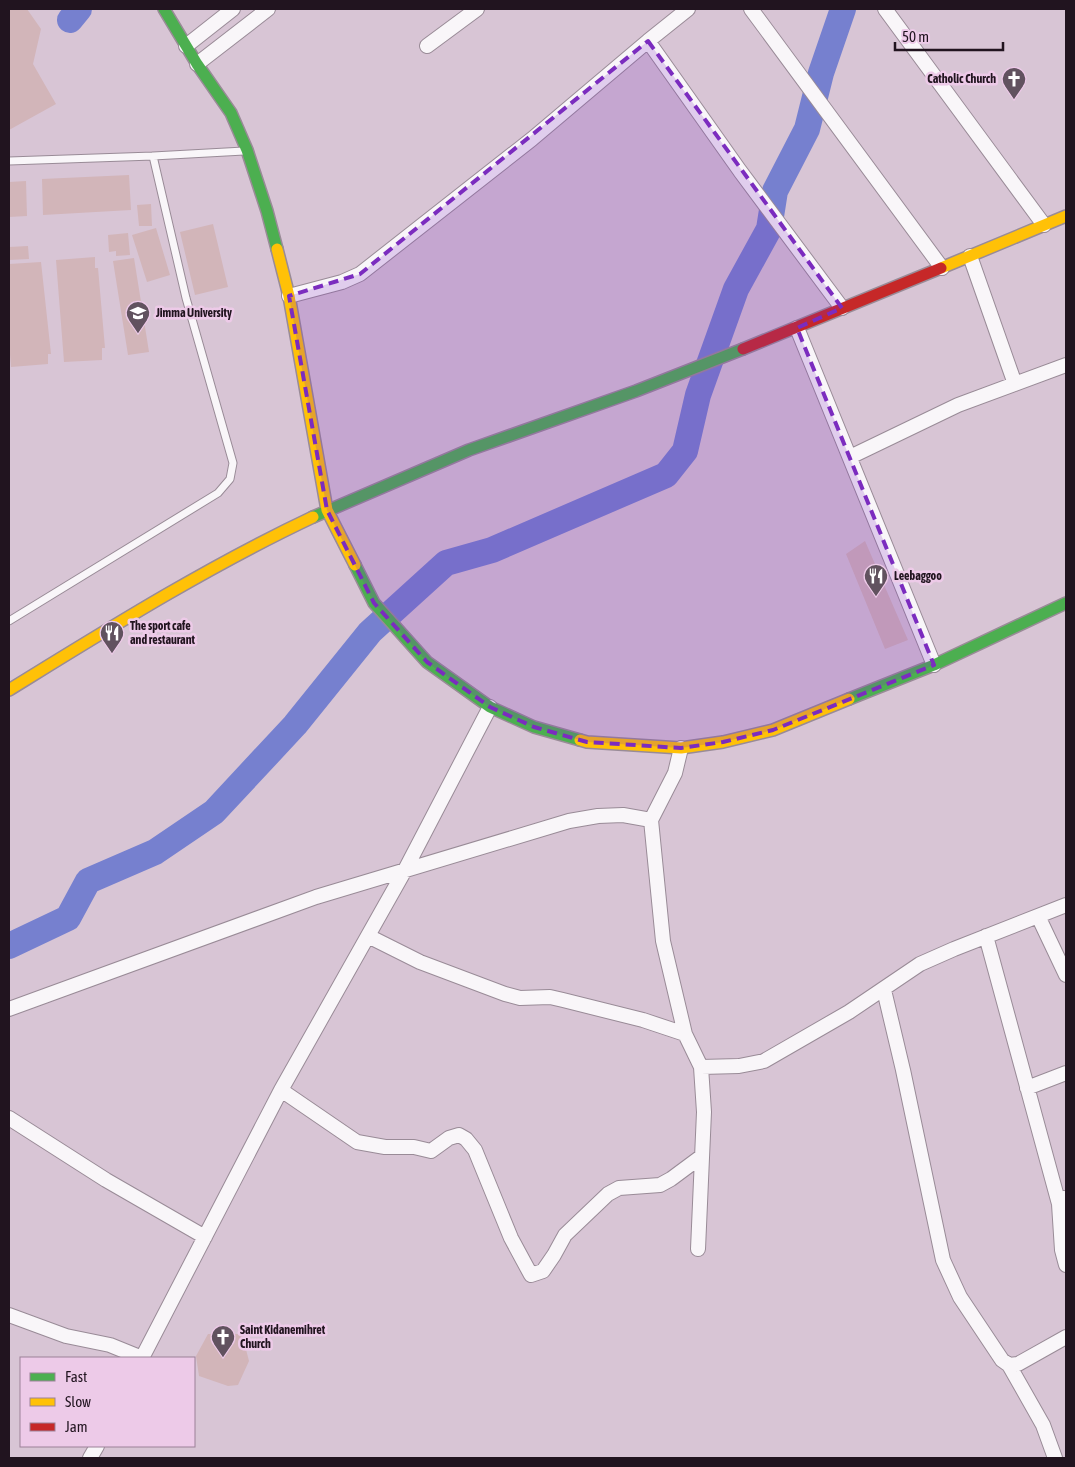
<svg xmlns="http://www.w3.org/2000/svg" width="1075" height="1467" viewBox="0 0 1075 1467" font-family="'Asap Condensed',sans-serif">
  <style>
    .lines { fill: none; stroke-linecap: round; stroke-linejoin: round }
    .river { stroke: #7680cf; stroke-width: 26 }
    .building { fill: #d2b5b9 }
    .lane-casing { stroke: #998b97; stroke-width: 9 }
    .street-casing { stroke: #998b97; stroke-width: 16 }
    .fast-casing { stroke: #998b97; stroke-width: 14 }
    .slow-casing { stroke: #998b97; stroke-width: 14 }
    .jam-casing { stroke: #998b97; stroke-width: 14 }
    .lane { stroke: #f9f6f9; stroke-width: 7 }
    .street { stroke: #f9f6f9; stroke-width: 14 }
    .fast { stroke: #4caf50; stroke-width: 11 }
    .slow { stroke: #ffc107; stroke-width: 11 }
    .jam { stroke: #c62828; stroke-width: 11 }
    .marked { fill: #7b2cbf; fill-opacity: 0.2; stroke: #7b2cbf; stroke-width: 4; stroke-dasharray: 10 6; stroke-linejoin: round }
    .labels { text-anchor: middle; stroke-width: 5; stroke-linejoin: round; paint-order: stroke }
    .poi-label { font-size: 12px; font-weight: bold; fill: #21141f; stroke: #edcae8; text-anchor: start }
  </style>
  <rect width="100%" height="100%" fill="#d8c5d5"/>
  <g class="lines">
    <path class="river" d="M70 20 79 9
      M9 946 68 918 88 881 155 852 214 812 295 725 370 632 446 563 492 550 666 475 685 451 698 395 736 289 769 229 775 191 807 129 821 73 843 9"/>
  </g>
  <path class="building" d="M9 9H27L41 29 33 64 56 104 9 130Z
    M129 175 131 210 43 215 42 179Z
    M26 181 27 216 9 217V182Z
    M151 204 152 226H139L137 205Z
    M213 224 228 287 195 295 180 232Z
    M156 228 170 275 147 282 132 235Z
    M128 233 130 255 116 256V251L109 252 108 235Z
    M28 246 29 259 9 260V247Z
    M95 257V268H98L105 348H102V360L64 362 56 260Z
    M134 258 149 352 128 355 113 261Z
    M41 262 51 354H48V364L11 367 9 342V264Z
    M865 541 908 640 885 649 846 554Z
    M208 1334H242L249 1361 238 1385 228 1386 199 1376 196 1356Z"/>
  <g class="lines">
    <g class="lane-casing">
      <path id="lane" d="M9 161 153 156 244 151
        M9 621 218 493 230 479 233 463 186 298 153 156"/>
    </g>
    <g class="street-casing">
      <path id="street" d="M751 9 942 268
        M885 9 1044 225
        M648 41 740 171 842 308
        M186 46 233 9
        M427 46 477 9
        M197 64 268 9
        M970 256 1015 384
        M289 296 342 282 360 274 532 139 648 41 688 9
        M797 328 934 665
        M850 457 958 405 1066 365
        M681 748 675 773 651 820 663 941 685 1034 701 1067 704 1112 698 1249
        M1038 916 1066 975
        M368 936 420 962 505 994 520 998 550 997 563 1000 643 1020 685 1034
        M986 936 1059 1204
        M884 990 903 1070 943 1260 960 1297 1002 1360 1009 1365 1018 1364 1066 1337
        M9 1009 316 897 569 821 598 816 623 815 651 820
        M701 1067 739 1066 764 1061 849 1012 920 964 954 949 1066 905
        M1027 1088 1066 1073
        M281 1090 357 1142 385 1147H414L431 1151 449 1138 459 1135 466 1139 475 1150 511 1238 531 1275 543 1271 554 1255 565 1235 608 1194 619 1188 660 1185 671 1179 702 1156
        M9 1118 106 1180 205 1237
        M1064 1198 1059 1204 1062 1250 1066 1265
        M9 1315 66 1336 110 1345 142 1358
        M142 1358 281 1090 405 870 490 707
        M1009 1365 1043 1425 1055 1458
        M90 1458 97 1446"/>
    </g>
    <g class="fast-casing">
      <path id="fast" d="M164 9 197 64 231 113 247 150 267 211 277 249
        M313 517 469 450 636 391 743 349
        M355 565 374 603 427 662 490 707 534 727 580 740
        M849 699 934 665 1066 603"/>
    </g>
    <g class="slow-casing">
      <path id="slow" d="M277 249 289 296 327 510 355 565
        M941 268 1066 216
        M9 690C108 629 207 567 313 517
        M580 740 587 742 681 748 723 742 773 730 849 699"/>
    </g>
    <g class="jam-casing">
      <path id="jam" d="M743 349 941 268"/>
    </g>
    <use href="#lane" class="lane"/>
    <use href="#street" class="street"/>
    <use href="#fast" class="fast"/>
    <use href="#slow" class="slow"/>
    <use href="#jam" class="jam"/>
  </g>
  <path class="marked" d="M648 41 842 308 797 328 934 665 773 730 723 742 681 748 587 742 534 727 490 707 427 662 374 603 327 510 289 296 360 274Z"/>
  <defs>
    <g id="church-pin" transform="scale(1.25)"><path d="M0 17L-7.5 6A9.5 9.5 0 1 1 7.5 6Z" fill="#61525f" stroke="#edcae8"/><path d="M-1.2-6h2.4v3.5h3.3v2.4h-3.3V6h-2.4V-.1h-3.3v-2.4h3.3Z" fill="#fff"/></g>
    <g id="university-pin" transform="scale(1.25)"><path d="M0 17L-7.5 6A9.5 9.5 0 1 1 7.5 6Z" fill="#61525f" stroke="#edcae8"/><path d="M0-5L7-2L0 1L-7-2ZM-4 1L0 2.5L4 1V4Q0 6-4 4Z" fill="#fff"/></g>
    <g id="restaurant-pin" transform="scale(1.25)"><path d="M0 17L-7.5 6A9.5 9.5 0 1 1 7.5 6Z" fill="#61525f" stroke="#edcae8"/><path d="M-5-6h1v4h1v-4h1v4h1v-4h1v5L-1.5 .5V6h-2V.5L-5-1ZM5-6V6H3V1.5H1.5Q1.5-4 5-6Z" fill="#fff"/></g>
  </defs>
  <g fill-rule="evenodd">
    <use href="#church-pin" x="1014" y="79"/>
    <use href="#university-pin" x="138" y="313"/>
    <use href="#restaurant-pin" x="876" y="576"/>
    <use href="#restaurant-pin" x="112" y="633"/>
    <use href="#church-pin" x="223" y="1337"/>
  </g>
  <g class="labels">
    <g class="poi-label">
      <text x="996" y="83" text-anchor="end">Catholic Church</text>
      <text x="156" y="317">Jimma University</text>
      <text x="894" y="580">Leebaggoo</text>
      <text x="130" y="630">The sport cafe<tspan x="130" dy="14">and restaurant</tspan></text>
      <text x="240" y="1334">Saint Kidanemihret<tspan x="240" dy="14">Church</tspan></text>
    </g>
  </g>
  <rect width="1075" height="1467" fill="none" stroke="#21141f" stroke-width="20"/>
  <rect x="20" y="1357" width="175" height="90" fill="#edcae8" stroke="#9b8198"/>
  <rect x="30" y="1373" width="25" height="8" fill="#4caf50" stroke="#9b8198"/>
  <text x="65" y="1382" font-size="15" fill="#21141f">Fast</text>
  <rect x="30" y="1398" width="25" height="8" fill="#ffc107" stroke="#9b8198"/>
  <text x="65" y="1407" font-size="15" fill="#21141f">Slow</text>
  <rect x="30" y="1423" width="25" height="8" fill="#c62828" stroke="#9b8198"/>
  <text x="65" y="1432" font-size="15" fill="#21141f">Jam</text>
  <path d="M895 42v8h108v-8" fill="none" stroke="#21141f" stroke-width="2.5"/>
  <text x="902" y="42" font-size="15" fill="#21141f" stroke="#edcae8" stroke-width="4" paint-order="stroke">50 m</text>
</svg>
